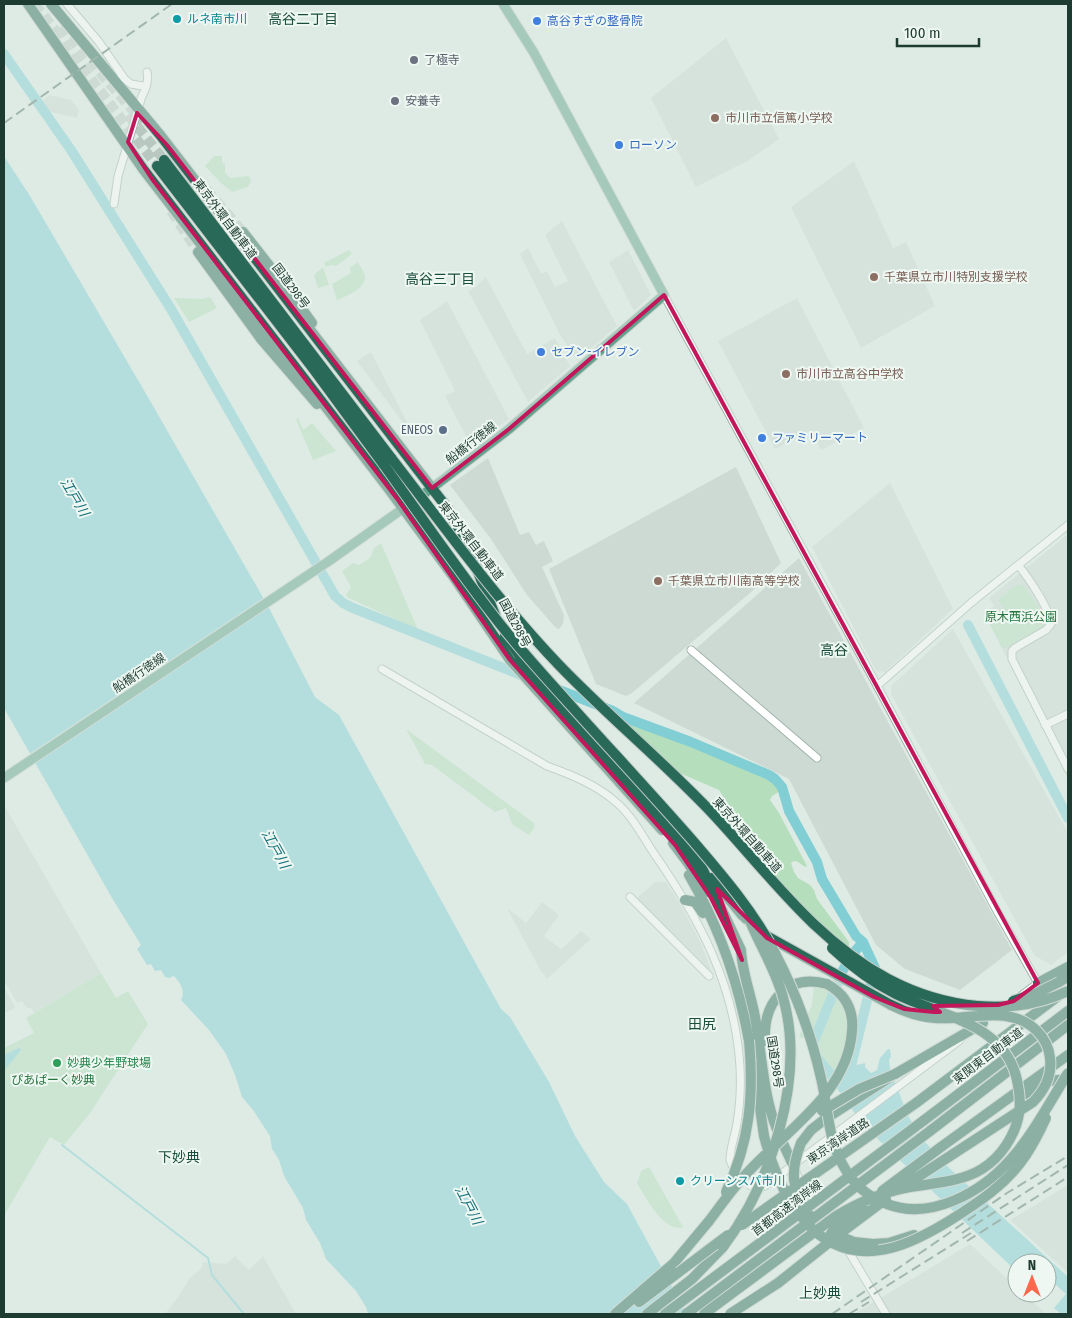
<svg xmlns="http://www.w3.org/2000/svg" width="1072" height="1318" viewBox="0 0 1072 1318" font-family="'Fira Sans Condensed','Noto Sans JP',sans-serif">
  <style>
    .built { fill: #ccdad3 }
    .green { fill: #b5debd }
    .water { fill: #81ced4 }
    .pier { fill: #deebe4 }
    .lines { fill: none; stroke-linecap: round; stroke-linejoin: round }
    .stream { stroke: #81ced4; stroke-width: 2 }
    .river { stroke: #81ced4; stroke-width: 10 }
    .highway-tunnel { stroke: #b8c8c0; stroke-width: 10; stroke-dasharray: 10 5; stroke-linecap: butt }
    .minor-casing { stroke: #a1b3ab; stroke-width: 9 }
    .major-casing { stroke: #c0c8c5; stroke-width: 11 }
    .highway-casing { stroke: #c0c8c5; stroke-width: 12 }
    .minor { stroke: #fff; stroke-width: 7 }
    .major { stroke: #5fa38d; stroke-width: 9 }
    .highway { stroke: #286957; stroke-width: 10 }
    .rail { stroke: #58776c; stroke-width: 2; stroke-dasharray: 10 5; stroke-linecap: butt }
    .highway-bridge-casing { stroke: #c0c8c5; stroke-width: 12; stroke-linecap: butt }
    .highway-bridge { stroke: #286957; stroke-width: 10 }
    .marked { fill: none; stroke: #c2185b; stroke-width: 4; stroke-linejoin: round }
    .culture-dot { fill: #0f9aa8; stroke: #eef7f2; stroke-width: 2 }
    .shop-dot { fill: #3f7fe0; stroke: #eef7f2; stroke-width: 2 }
    .worship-dot { fill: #6b7280; stroke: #eef7f2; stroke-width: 2 }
    .education-dot { fill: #8d6e63; stroke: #eef7f2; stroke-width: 2 }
    .service-dot { fill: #5c6f8a; stroke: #eef7f2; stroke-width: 2 }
    .leisure-dot { fill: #2e9e5b; stroke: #eef7f2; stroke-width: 2 }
    .labels { text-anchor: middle; stroke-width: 4; stroke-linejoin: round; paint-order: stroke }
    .culture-label { font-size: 12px; fill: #0d838f; stroke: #eef7f2; text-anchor: start }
    .shop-label { font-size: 12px; fill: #366cbe; stroke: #eef7f2; text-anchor: start }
    .worship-label { font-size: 12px; fill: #5b616d; stroke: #eef7f2; text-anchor: start }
    .education-label { font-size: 12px; fill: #785e54; stroke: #eef7f2; text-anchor: start }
    .street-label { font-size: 12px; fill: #1e3b31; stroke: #eef7f2 }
    .service-label { font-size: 12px; fill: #4e5e75; stroke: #eef7f2; text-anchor: end }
    .park-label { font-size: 12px; fill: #26743e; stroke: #eef7f2 }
    .leisure-label { font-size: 12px; fill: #27864d; stroke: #eef7f2; text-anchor: start }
    .neighbourhood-label { font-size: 14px; fill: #194e3d; stroke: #eef7f2 }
    .water-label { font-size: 14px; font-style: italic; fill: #15717a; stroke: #eef7f2 }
  </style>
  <rect width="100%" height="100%" fill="#deebe4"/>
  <path class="built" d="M726 38 779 139 749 160 696 187 651 98Z
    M50 95 71 100 79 110 77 118 50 112 42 101Z
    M854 161 893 248 906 242 935 306 861 348 791 207Z
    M562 221 617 326 577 360 560 335 520 254 528 248 541 274 547 271 555 287 568 281 545 235Z
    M628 250 651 295 634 311 609 262Z
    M486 277 527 354 555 338 570 366 528 402 468 291 477 286Z
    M797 298 864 428 821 450 811 431 775 449 718 341Z
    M447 301 509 419 471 446 445 396 455 391 420 320Z
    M371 352 409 426 407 428 357 361Z
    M488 458 520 535 529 532 536 545 544 541 553 561 542 567 564 615 563 624 559 629 556 628 527 595 491 539 450 485Z
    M736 467 781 563 750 593 632 693 626 696 596 684 549 569Z
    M890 483 953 609 885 672 876 671 812 547Z
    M1068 534V779L984 613 994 606 989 598Z
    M799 558 1012 950 960 990 905 969 876 945 789 779 634 703Z
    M953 629 1068 833V952L1051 965 1035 956 891 694V686Z
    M4 805 101 973 34 1013 31 1008H27L22 1001 17 1003 4 980Z
    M655 882H666L681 906 700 941 712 972 637 898Z
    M542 902 559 915 544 936 561 949 581 931 591 939 547 979 539 968 507 908 526 923Z
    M4 988 15 1006 14 1009 4 1013Z
    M1068 1185V1273L1010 1220Z
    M970 1244 1017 1288V1293H1023L1046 1314H854Z
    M235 1256 249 1270 263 1256 296 1314H165L178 1297 190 1278 202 1268 203 1262 226 1264Z"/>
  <path class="green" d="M214 156H222V163L225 164V173L230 178 249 176 251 181 248 187 232 192 221 183 205 166Z
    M349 250 352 254 336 266 331 265 326 267 324 263Z
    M358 262C360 267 365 272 365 277 366 288 345 297 337 300L332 284 351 273 350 268Z
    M323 267 329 285 318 288 314 275Z
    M210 297 217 308 189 322 174 298 202 299Z
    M298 418 303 430 312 423 336 451 313 460 296 419Z
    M381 543 418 630 347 597 346 595 351 587 342 571 353 563 359 565 370 558 374 548Z
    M1016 585H1023C1028 592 1044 611 1044 620 1044 632 1013 644 1003 649L987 619 1004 608 998 600Z
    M625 722 633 724 636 727 688 744 696 749C712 756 777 778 780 791L772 796 770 800 779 813 807 866 805 867 798 862 794 861 791 863 794 872 798 878 810 885 814 890 817 899 849 942V953L841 946 843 942 835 935 832 938 790 896 773 873 719 790 670 769Z
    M406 729 534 823V828L529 835 512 824 506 808 495 812 432 765 425 764Z
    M101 973 116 998 128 991 148 1024 90 1113 64 1145 50 1137 5 1214 4 1213V1048L34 1033 26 1018Z
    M814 986H818L831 991 809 1039 799 1037 812 1004Z
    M835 995C856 1017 847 1047 835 1072 825 1061 818 1052 818 1038Z
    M649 1167 683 1227C665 1234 645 1197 637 1183L641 1171Z"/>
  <path class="water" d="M4 156 30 196 145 392 269 608 315 697 339 715 501 1009 510 1017 549 1082 575 1136 604 1182 627 1204 687 1314H368L366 1307 356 1291 326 1259 320 1243 306 1220 303 1208 284 1176 279 1160 272 1149 270 1136 253 1110 242 1097 235 1075 226 1054 209 1030 181 1000C186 990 180 983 174 976L169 978 165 977 161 970 155 971 151 964 147 965 137 949 141 945 112 898 4 708Z
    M19 1048 21 1050 4 1071V1055Z
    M888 1049H890L891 1057 889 1060 890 1069 908 1116 926 1143 947 1166 1068 1277V1314H1061L1054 1308 1066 1294 1047 1277V1263H1017V1272L864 1126 830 1079 835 1070 865 1063V1067L871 1073 877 1070 880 1058Z"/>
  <path class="pier" d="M265 597 269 604 32 763 28 755Z"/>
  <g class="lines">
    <path class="stream" d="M62 1145 208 1258 212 1275 244 1314"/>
    <path class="river" d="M4 54 71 150 171 309 335 596 343 603 353 608 526 677
      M968 625 1068 818
      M554 688 613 711 623 717 691 742 769 775 775 779 782 787 789 811 817 862 822 879 856 936 863 942 875 968 851 1066
      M832 1076 815 1055 813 1043 843 970 851 956 863 942"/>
    <path class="highway-tunnel" d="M35 4 59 35
      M60 27 143 122
      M55 30 74 63
      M73 55 157 166
      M128 115 164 160
      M206 189 243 232
      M171 211 198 252"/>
    <g class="minor-casing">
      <path id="minor" d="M67 4 99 42 124 78
        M121 76 131 84 143 86
        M114 204 118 176 142 96C146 90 149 79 147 72
        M664 295 873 678 997 911 1038 983 1022 995
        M1018 565C1028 577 1050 609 1051 624L1046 630 1015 648 1012 651V659L1068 769
        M691 650 817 758
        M382 669 547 766C572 775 597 785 617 803 632 816 642 835 653 852 699 918 735 984 740 1067 741 1086 740 1105 737 1123 735 1136 730 1148 730 1160L732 1165 751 1186 755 1188 765 1186 959 1041
        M877 686 972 602 1068 525
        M1045 725 1068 714
        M630 897 709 976
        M795 1170 798 1177 825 1215
        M846 1247 886 1314"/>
    </g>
    <g class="major-casing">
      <path id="major" d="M4 778 329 561 432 488 509 429 664 295 534 53 503 4"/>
    </g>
    <g class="highway-casing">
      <path id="highway" d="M28 4 143 169 388 488 453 576 510 660 662 830
        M51 4 161 136 448 509 467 544 495 615
        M164 160 392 459
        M157 166 315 371 384 465
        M243 232 289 291 312 323
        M198 252 261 339 317 404
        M505 635 531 672 701 866 741 950C742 972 751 995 755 1017 761 1048 762 1081 771 1112 776 1131 785 1147 793 1165
        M673 843 688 863 707 892
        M689 875C720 928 740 987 750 1047
        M712 878 742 915 763 934 891 1005
        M685 900 695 902 703 913
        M1059 982 1068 977
        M1038 983 1068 967
        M765 1041C763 1003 786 973 827 984
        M754 1066 764 1136
        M1023 1095 1049 1081 1068 1079
        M916 1103 1057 997
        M923 1121 1068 1011
        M930 1131 1068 1025
        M801 1143 811 1130 825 1119 895 1074 983 1023
        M941 1147 1068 1055
        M873 1244 889 1243 914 1235
        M639 1302 679 1272
        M615 1314 674 1263 709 1221
        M647 1314 692 1279 723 1247"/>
    </g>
    <use href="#minor" class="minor"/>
    <use href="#major" class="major"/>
    <use href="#highway" class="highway"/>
    <path class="rail" d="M4 123 172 4
      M962 1233 1068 1165
      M967 1241 1068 1177
      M861 1302 971 1233
      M832 1314 1007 1193 1068 1156
      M849 1314 869 1302"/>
    <g class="highway-bridge-casing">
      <path id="highway-bridge" d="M392 459C446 529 498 601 559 665 608 716 664 762 713 814 769 874 814 939 888 979 943 1008 1011 1018 1068 991
        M384 465C420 515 455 566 493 615 515 644 540 671 565 699 607 746 651 793 693 841 723 876 754 912 775 953 796 993 811 1034 821 1078 828 1107 828 1141 844 1167 853 1184 869 1197 887 1204 931 1221 982 1192 1011 1159 1033 1134 1050 1102 1068 1073
        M1013 1001 1035 994 1059 982
        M891 1005C905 1012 919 1017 935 1018 968 1021 1009 1003 1037 1031 1044 1038 1049 1048 1050 1058 1052 1075 1045 1090 1033 1102L904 1186
        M822 1111 859 1089 895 1074
        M764 1136C780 1196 816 1267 891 1248 911 1243 931 1232 949 1221 978 1203 1007 1184 1026 1155 1034 1143 1040 1131 1046 1118
        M801 1143C790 1171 791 1190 809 1214
        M882 1191 941 1147
        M726 1192C750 1142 754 1095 749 1040
        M709 1221C722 1204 734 1186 749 1171 788 1129 848 1092 852 1031 854 1009 845 994 827 984
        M742 1225 916 1103
        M833 1230 863 1206
        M831 1233 854 1242 873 1244
        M723 1247C771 1183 805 1080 784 1001 777 972 761 948 750 921
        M679 1272 728 1235
        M665 1314 923 1121
        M686 1314 930 1131
        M704 1314 836 1216C858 1203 880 1193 905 1188 931 1183 959 1183 982 1169 1001 1157 1015 1136 1019 1114 1021 1101 1019 1088 1016 1076 1002 1023 939 1015 896 994 872 982 851 966 832 948
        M730 1314 778 1283 842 1232 886 1199"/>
    </g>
    <use href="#highway-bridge" class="highway-bridge"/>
  </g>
  <path d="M0 0H1072V1318H0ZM137 113 167 145 432 488 509 429 664 295 1038 983 1014 1001 998 1005 933 1006 940 1012H934L904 1009 874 997 767 938 717 889 742 960 711 898 675 845 510 660 398 500 152 179 128 142Z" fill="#deebe4" fill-opacity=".55" fill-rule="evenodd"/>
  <path class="marked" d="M137 113 167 145 432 488 509 429 664 295 1038 983 1014 1001 998 1005 933 1006 940 1012H934L904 1009 874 997 767 938 717 889 742 960 711 898 675 845 510 660 398 500 152 179 128 142Z"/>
  <g class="culture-dot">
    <circle cx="177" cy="19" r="5"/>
    <circle cx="680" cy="1181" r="5"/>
  </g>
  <g class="shop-dot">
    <circle cx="537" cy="21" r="5"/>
    <circle cx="619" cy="145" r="5"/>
    <circle cx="541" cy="352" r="5"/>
    <circle cx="762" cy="438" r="5"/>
  </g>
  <g class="worship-dot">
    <circle cx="414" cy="60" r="5"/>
    <circle cx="395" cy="101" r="5"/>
  </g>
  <g class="education-dot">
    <circle cx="715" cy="118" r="5"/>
    <circle cx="874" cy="277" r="5"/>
    <circle cx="786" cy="374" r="5"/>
    <circle cx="658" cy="581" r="5"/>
  </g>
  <circle class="service-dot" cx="443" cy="430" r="5"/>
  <circle class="leisure-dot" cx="57" cy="1063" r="5"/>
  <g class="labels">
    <g class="culture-label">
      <text x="187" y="23">ルネ南市川</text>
      <text x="690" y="1185">クリーンスパ市川</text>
    </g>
    <g class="shop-label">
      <text x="547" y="25">高谷すぎの整骨院</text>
      <text x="629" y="149">ローソン</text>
      <text x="551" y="356">セブン-イレブン</text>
      <text x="772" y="442">ファミリーマート</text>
    </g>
    <g class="worship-label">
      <text x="424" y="64">了極寺</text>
      <text x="405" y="105">安養寺</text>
    </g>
    <g class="education-label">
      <text x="725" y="122">市川市立信篤小学校</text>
      <text x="884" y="281">千葉県立市川特別支援学校</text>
      <text x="796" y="378">市川市立高谷中学校</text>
      <text x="668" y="585">千葉県立市川南高等学校</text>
    </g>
    <g class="street-label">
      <text transform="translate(225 219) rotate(53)" y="4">東京外環自動車道</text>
      <text transform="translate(291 286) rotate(53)" y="4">国道298号</text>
      <text transform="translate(471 443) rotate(-38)" y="4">船橋行徳線</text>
      <text transform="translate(471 541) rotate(52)" y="4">東京外環自動車道</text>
      <text transform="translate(515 623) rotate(62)" y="4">国道298号</text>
      <text transform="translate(139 673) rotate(-34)" y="4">船橋行徳線</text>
      <text transform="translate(747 835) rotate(48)" y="4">東京外環自動車道</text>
      <text transform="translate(988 1056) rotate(-37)" y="4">東関東自動車道</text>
      <text transform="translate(775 1062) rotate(81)" y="4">国道298号</text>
      <text transform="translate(838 1141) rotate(-34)" y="4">東京湾岸道路</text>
      <text transform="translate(787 1208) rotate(-37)" y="4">首都高速湾岸線</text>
    </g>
    <g class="service-label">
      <text x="433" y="434">ENEOS</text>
    </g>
    <g class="park-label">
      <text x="1021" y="621">原木西浜公園</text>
      <text x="53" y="1084">ぴあぱーく妙典</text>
    </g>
    <g class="leisure-label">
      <text x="67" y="1067">妙典少年野球場</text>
    </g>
    <g class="neighbourhood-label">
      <text x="303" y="24">高谷二丁目</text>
      <text x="440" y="284">高谷三丁目</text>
      <text x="834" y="655">高谷</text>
      <text x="702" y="1029">田尻</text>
      <text x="179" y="1162">下妙典</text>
      <text x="820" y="1298">上妙典</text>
    </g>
    <g class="water-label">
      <text transform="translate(75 497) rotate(59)" y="5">江戸川</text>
      <text transform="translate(276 849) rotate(61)" y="5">江戸川</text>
      <text transform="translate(469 1205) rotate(62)" y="5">江戸川</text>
    </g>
  </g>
  <rect width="1072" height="1318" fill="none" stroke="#1e3b31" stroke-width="10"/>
  <g transform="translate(1032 1278)"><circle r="24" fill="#eef7f2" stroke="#9baca5"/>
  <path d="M0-4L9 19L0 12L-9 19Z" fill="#fb694c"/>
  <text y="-8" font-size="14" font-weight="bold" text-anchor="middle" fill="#1e3b31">N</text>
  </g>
  <path d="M897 38v8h82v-8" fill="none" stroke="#1e3b31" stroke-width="2.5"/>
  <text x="904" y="38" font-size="15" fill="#1e3b31" stroke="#eef7f2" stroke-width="4" paint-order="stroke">100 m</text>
</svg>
